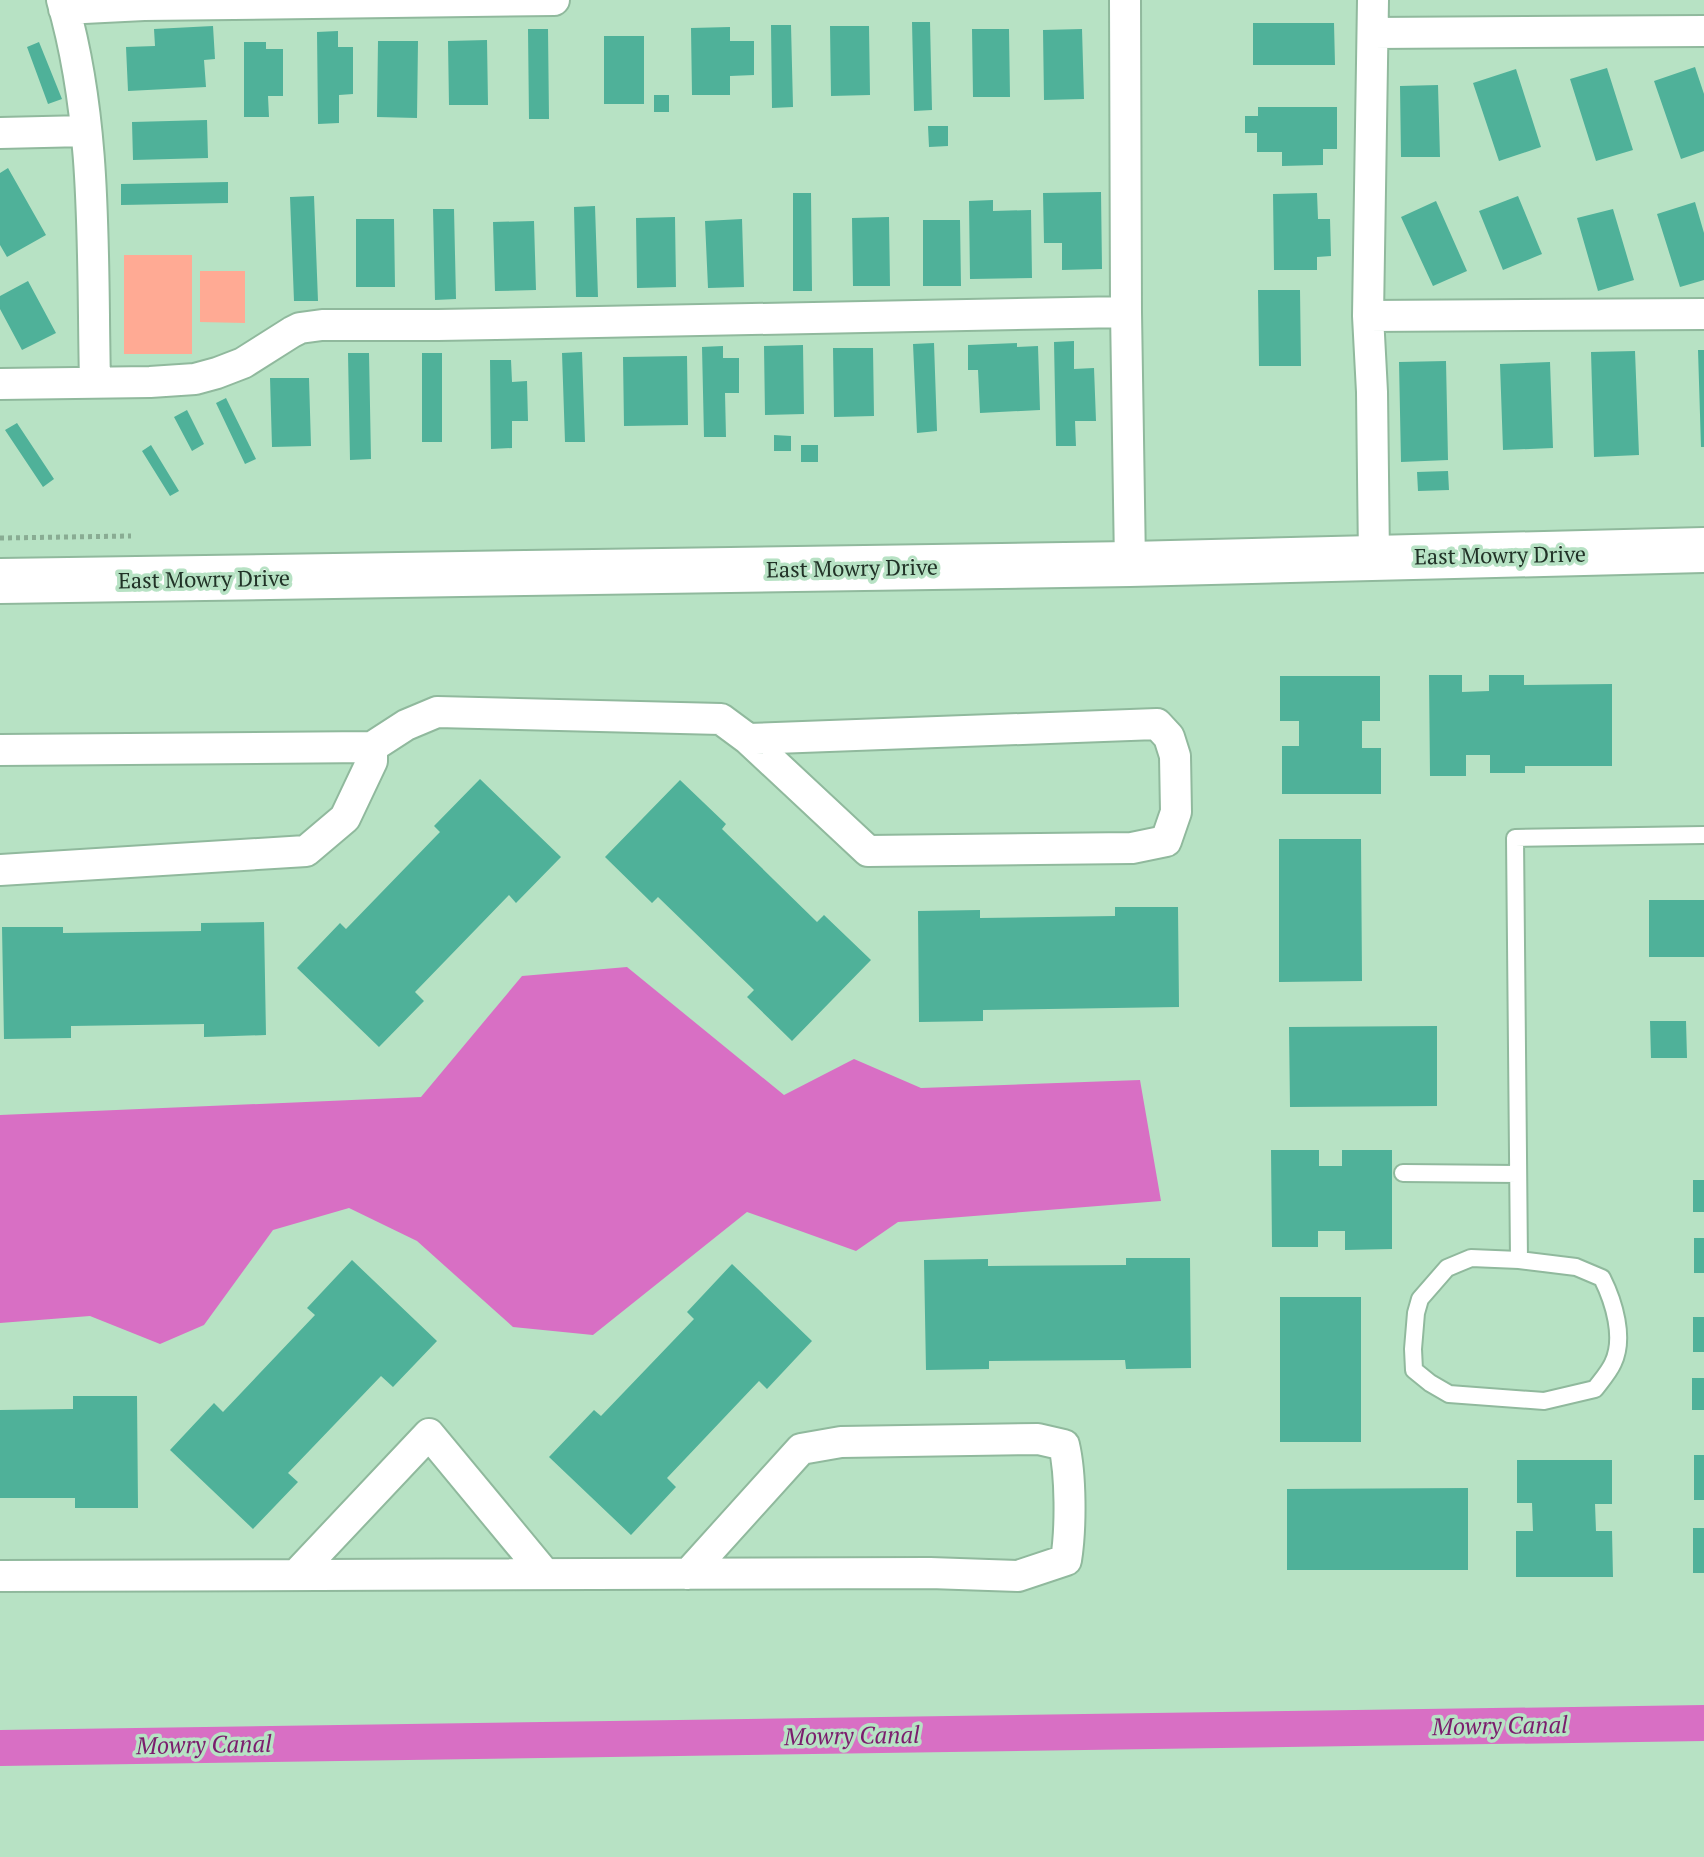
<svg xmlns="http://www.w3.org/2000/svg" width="1704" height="1857" viewBox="0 0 1704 1857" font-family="'PT Serif',serif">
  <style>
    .green { fill: #ffaa94 }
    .water { fill: #d86fc4 }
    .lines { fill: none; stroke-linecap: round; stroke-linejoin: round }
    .canal { stroke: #d86fc4; stroke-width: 36 }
    .building { fill: #4fb199 }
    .lane-casing { stroke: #90b99d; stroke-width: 20 }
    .street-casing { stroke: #90b99d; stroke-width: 34 }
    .secondary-casing { stroke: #90b99d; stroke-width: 48 }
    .path { stroke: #89ac93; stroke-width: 5; stroke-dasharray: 4 4; stroke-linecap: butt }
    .lane { stroke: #fff; stroke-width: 16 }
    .street { stroke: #fff; stroke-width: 30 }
    .secondary { stroke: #fff; stroke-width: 44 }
    .labels { text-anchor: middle; stroke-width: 7; stroke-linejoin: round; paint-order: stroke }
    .street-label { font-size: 22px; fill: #213227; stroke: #b7e2c4 }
    .water-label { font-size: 24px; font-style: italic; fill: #7b1d6d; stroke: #b7e2c4 }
  </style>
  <rect width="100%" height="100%" fill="#b7e2c4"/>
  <path class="green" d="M124 255H192V354H124Z
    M200 271H245V323L200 322Z"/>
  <path class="water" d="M627 967 784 1095 854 1059 921 1088 1140 1080 1161 1201 898 1222 856 1251 747 1212 593 1335 513 1327 417 1241 349 1208 273 1230 204 1325 160 1344 90 1316 0 1323V1115L421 1097 522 976Z"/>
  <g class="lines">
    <path class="canal" d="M0 1748 1704 1723"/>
  </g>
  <path class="building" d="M912 22H930L932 110 914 111Z
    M1253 23H1334L1335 65H1253Z
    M771 25H791L793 107 772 108Z
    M213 26 215 59 204 60 206 87 128 91 126 47 155 46 154 29Z
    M830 26H869L870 95 831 96Z
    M730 27V41H754V75L730 76V95H692L691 28Z
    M528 29H548L549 119H529Z
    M972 29H1009L1010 97H973Z
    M1082 29 1084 99 1044 100 1043 30Z
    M338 31V47H353V94L339 95V123L318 124 317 32Z
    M604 36H644V104H604Z
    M487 40 488 105H449L448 41Z
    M378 41H418L417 118 377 117Z
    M39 42 62 99 48 104 27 47Z
    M244 42H266V49H283V96H268L269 117H244Z
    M1695 67 1704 94V151L1681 159 1654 81Z
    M1607 68 1633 150 1596 161 1570 79Z
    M1516 69 1541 147 1499 161 1473 83Z
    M1438 85 1440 157H1401L1400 86Z
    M654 95H669V112H654Z
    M1258 107H1337V149H1323V165L1282 166V152H1257V133H1245V116H1258Z
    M207 120 208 158 133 160 132 122Z
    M928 126H948V146L929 147Z
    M8 168 46 235 7 257 0 245V173Z
    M228 182V203L121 205V184Z
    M1101 192 1102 269 1062 270V243H1044L1043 193Z
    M793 193H811L812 291H793Z
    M1317 193 1318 219H1330L1331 256 1317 257V270H1274L1273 194Z
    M314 196 318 301H294L290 197Z
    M1518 196 1542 254 1503 270 1479 211Z
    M993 200V211L1031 210 1032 278 970 279 969 201Z
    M1436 201 1467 271 1433 286 1401 217Z
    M1695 202 1704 233V280L1680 287 1657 214Z
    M595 206 598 297H576L574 207Z
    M433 209H454L456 299 435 300Z
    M1613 209 1634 280 1598 291 1577 218Z
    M675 217 676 287 637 288 636 218Z
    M889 217 890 286H853L852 218Z
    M356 219H394L395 287H356Z
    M742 219 744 287 708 288 705 221Z
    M923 220H960L961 286H923Z
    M534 221 536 290 495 291 493 222Z
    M28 281 56 333 22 350 0 309V296Z
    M1258 290H1300L1301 366H1259Z
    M1074 341V369L1094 368 1096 421H1075L1076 446H1056L1054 342Z
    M934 343 937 431 917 433 913 344Z
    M1017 343V347L1038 346 1040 410 980 413 978 370H968V345Z
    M803 345 804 414 765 415 764 346Z
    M723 346V358H739V393H725L726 437H704L702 347Z
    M833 348H873L874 416 834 417Z
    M1698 350H1704V447H1701Z
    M1635 351 1639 455 1594 457 1591 352Z
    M582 352 585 442H565L562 353Z
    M348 353H369L371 459 350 460Z
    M422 353H442V442H422Z
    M687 356 688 425 624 426 623 357Z
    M490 360H511L512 382 527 381 528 421H512V448L491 449Z
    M1446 361 1448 460 1401 462 1399 362Z
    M1550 362 1553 448 1503 450 1500 364Z
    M270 378H309L311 446 272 447Z
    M226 398 256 459 245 464 216 403Z
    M187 410 204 444 192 451 174 417Z
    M17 423 54 479 43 487 5 430Z
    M774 435 791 436V451H774Z
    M151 445 179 491 170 496 142 451Z
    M801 445H818V462H801Z
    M1448 471 1449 490 1418 491 1417 472Z
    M1429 675H1462V692L1489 691V675H1524V685L1612 684V766H1525V773H1490V755H1466V776H1430Z
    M1280 676H1380V721H1362V748H1381V794H1282V746H1299V721H1280Z
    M480 779 561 857 516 903 509 895 415 992 424 1001 379 1047 297 968 340 923 346 929 440 832 434 826Z
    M680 780 726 824 722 829 817 922 824 915 871 960 792 1041 747 997 754 990 658 897 652 903 605 857Z
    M1279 839H1361L1362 981 1279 982Z
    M1649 900H1704V957H1649Z
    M1115 907H1178L1179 1007 983 1010V1021L919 1022 918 911 980 910V918L1115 916Z
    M264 922 266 1035 204 1037V1024L71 1026V1038L4 1039 2 927H63V933L201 931V923Z
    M1650 1021H1686L1687 1058H1651Z
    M1437 1026V1106L1290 1107 1289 1027Z
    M1271 1150H1319V1166H1342V1150H1392V1249L1345 1250V1231H1318V1247H1272Z
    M1693 1180H1704V1212H1693Z
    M1694 1238H1704V1273H1694Z
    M1126 1258H1190L1191 1368 1126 1369 1125 1360 989 1361V1369L926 1370 924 1260 988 1259V1266L1126 1265Z
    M352 1260 437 1341 393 1387 381 1376 288 1473 298 1482 253 1529 170 1450 214 1403 223 1412 315 1315 307 1308Z
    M732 1264 812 1341 767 1389 759 1381 667 1478 676 1487 631 1535 549 1457 594 1410 601 1416 694 1319 687 1312Z
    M1280 1297H1361V1442H1280Z
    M1693 1317H1704V1352H1693Z
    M1692 1378H1704V1410H1692Z
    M73 1396H137L138 1508H75V1498H0V1410L73 1409Z
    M1694 1455H1704V1500H1694Z
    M1517 1460H1612V1504H1595L1596 1531H1612L1613 1577H1516V1531H1533L1532 1503H1517Z
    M1468 1488V1570H1287V1489Z
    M1693 1528H1704V1573H1693Z"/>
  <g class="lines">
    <g class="lane-casing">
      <path id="lane" d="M1403 1173 1518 1174
        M1471 1258 1519 1260 1576 1267 1602 1278C1614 1302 1625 1338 1613 1363 1609 1372 1601 1381 1595 1389L1544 1401 1449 1394 1430 1383 1414 1370 1413 1349 1416 1313 1420 1299 1447 1268Z
        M1519 1260 1515 838 1704 835"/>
    </g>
    <g class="street-casing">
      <path id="street" d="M62 0C98 124 92 255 95 382
        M1125 0 1126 312 1130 564
        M1373 0 1368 316 1372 392 1374 558
        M64 9 144 5 554 0
        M1373 33 1704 31
        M0 133 86 131
        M1368 316 1704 314
        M0 384 150 382 195 379 217 373 243 363 292 332 300 328 322 325H438L1126 312
        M0 750 372 747 406 725 437 712 721 719 748 739 868 851 1132 848 1166 841 1176 812 1175 756 1169 737 1157 724 748 739
        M0 870 306 851 345 818 372 761V747
        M296 1575 429 1434 545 1574
        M0 1576 930 1573 1018 1576 1066 1560C1071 1529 1071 1475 1064 1445L1038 1439 841 1442 801 1449 688 1574"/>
    </g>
    <g class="secondary-casing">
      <path id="secondary" d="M0 581 1130 564 1704 550"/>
    </g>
    <path class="path" d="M0 538 131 536"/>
    <use href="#lane" class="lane"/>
    <use href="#street" class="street"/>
    <use href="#secondary" class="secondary"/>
  </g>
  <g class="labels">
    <g class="street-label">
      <text transform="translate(1500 555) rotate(-1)" y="8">East Mowry Drive</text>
      <text transform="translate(852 568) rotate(-1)" y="8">East Mowry Drive</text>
      <text transform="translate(204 579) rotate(-1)" y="8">East Mowry Drive</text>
    </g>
    <g class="water-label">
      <text transform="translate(1500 1726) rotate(-1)" y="8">Mowry Canal</text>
      <text transform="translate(852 1736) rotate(-1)" y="8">Mowry Canal</text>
      <text transform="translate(204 1745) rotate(-1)" y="8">Mowry Canal</text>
    </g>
  </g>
</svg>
